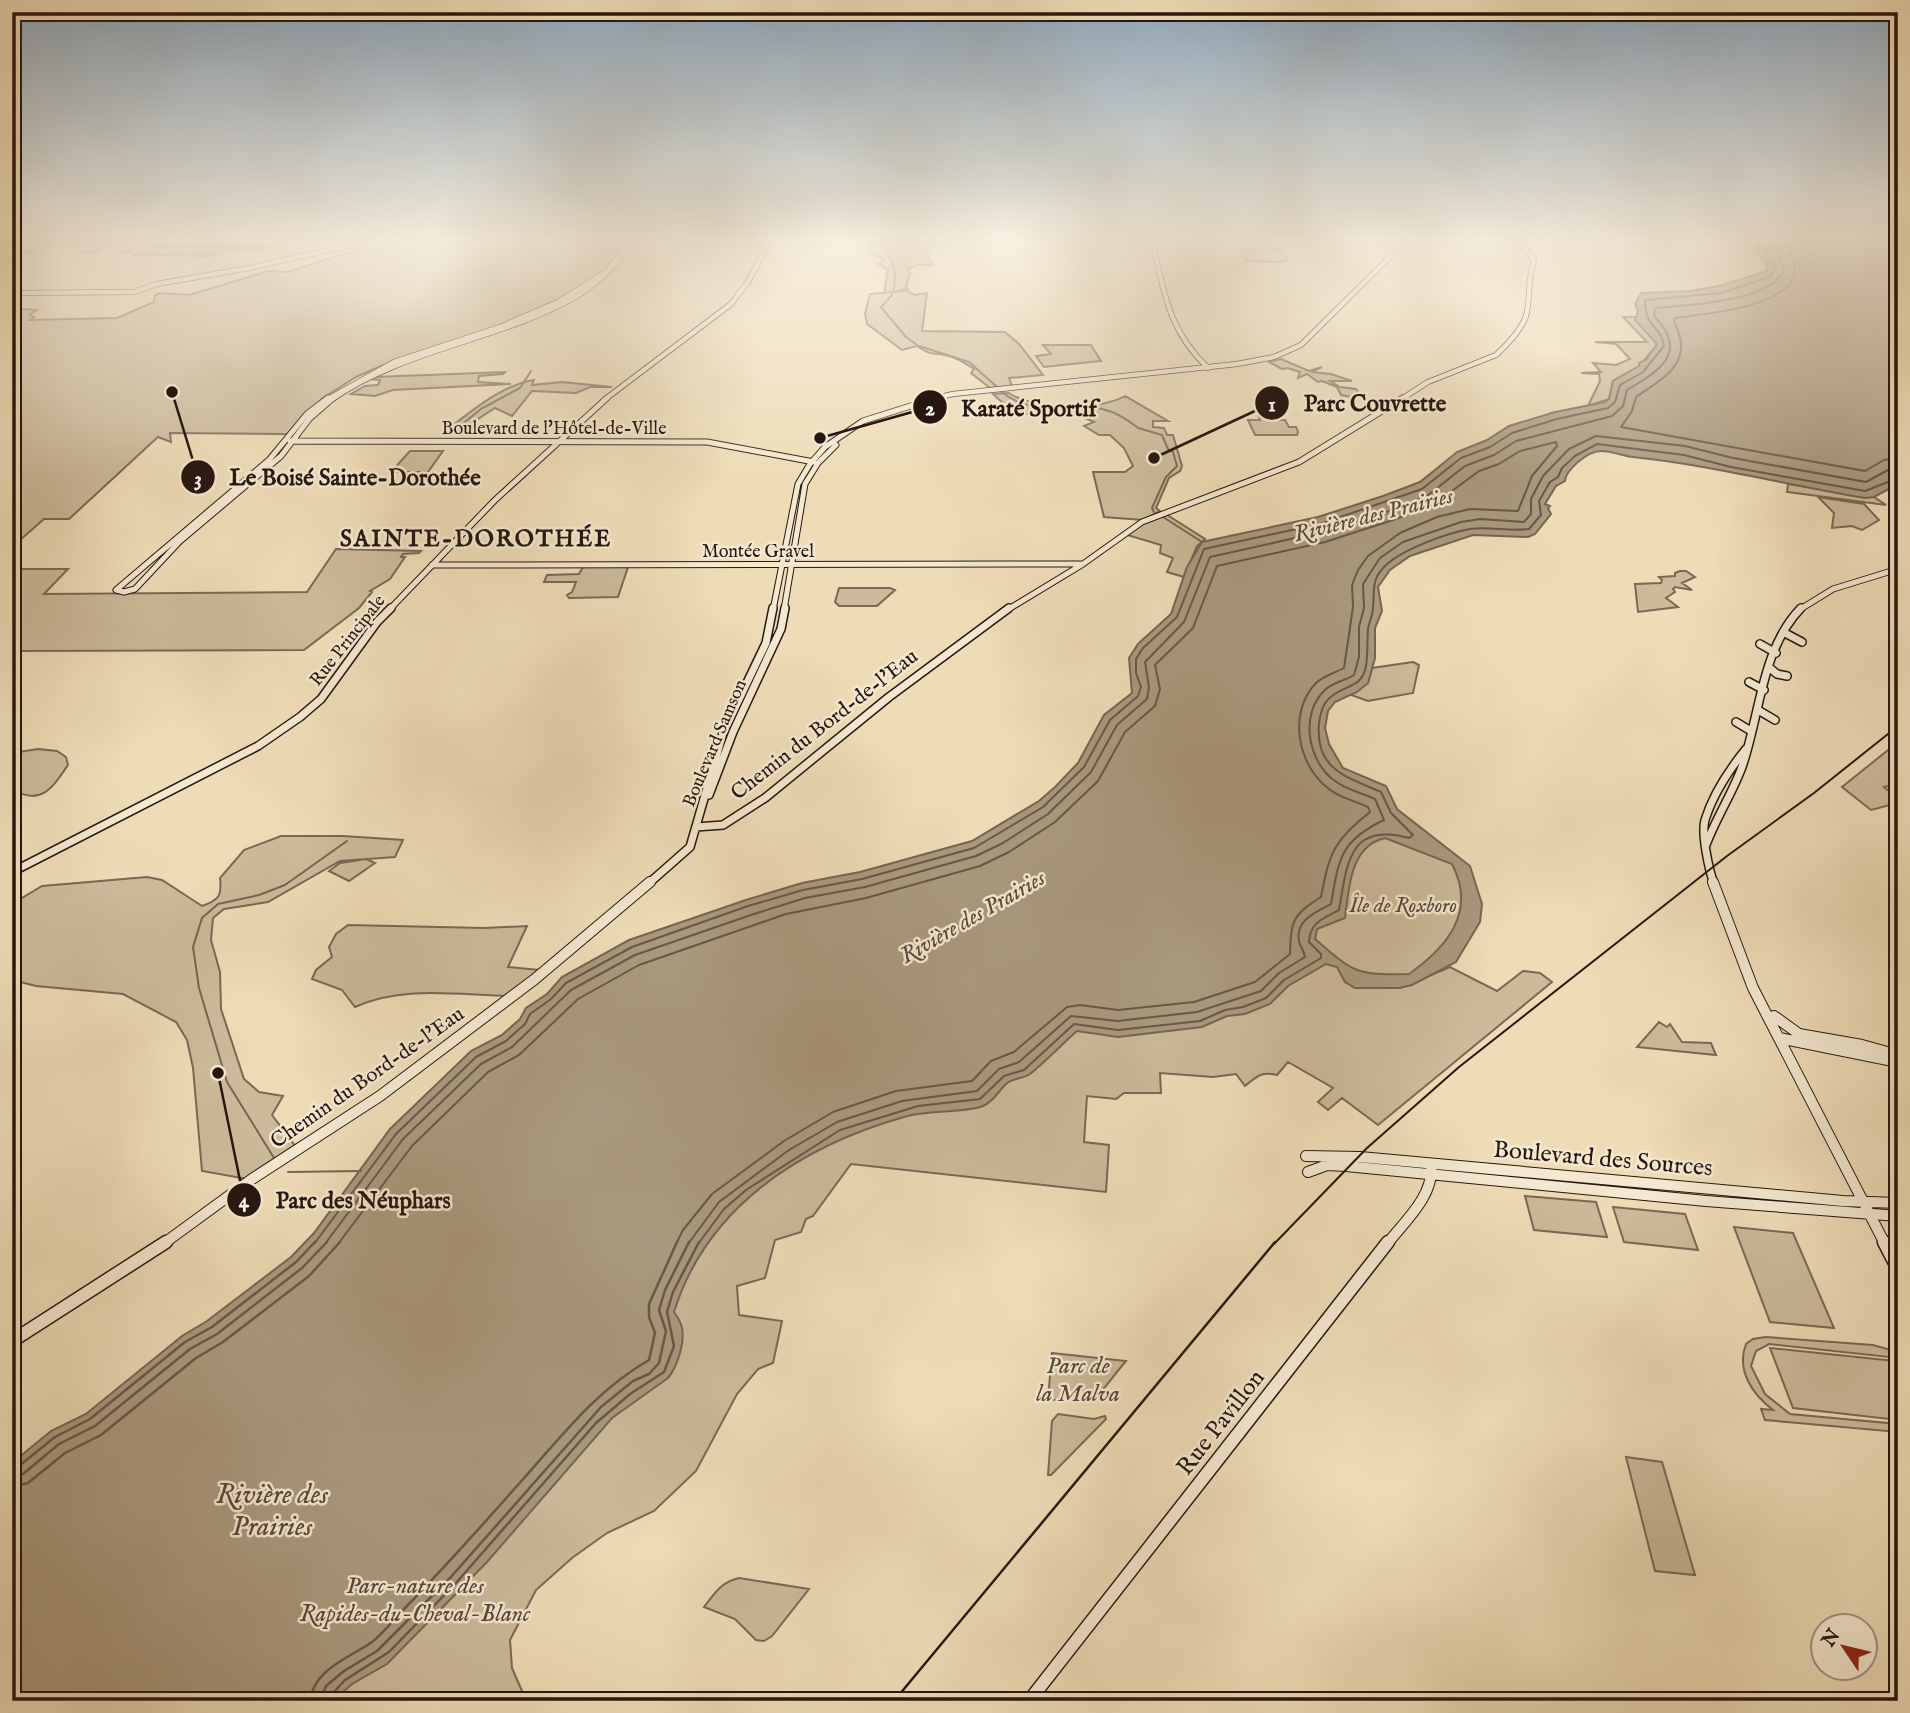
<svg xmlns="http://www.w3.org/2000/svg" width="1910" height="1713" viewBox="0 0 1910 1713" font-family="'IM FELL English',serif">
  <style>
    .green { fill: #ccba9a; stroke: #796854; stroke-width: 2 }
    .water { fill: #aa997e; stroke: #756552; stroke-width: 2; fill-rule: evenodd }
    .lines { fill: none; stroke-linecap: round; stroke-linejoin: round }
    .shore-far1 { stroke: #685846; stroke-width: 2 }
    .shore { stroke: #685846; stroke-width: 2.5 }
    .stream { stroke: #756552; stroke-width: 2 }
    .secondary-far4-casing { stroke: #26160f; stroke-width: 6 }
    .secondary-far3-casing { stroke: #26160f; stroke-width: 7 }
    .secondary-far2-casing { stroke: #26160f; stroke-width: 10 }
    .secondary-far1-casing { stroke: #26160f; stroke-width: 12 }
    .secondary-casing { stroke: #26160f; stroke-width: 15 }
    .secondary-far4 { stroke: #f4e8d0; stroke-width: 4.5 }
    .secondary-far3 { stroke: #f4e8d0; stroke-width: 5 }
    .secondary-far2 { stroke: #f4e8d0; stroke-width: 7 }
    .secondary-far1 { stroke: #f4e8d0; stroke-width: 10 }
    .secondary { stroke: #f4e8d0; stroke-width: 12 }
    .tram-far1 { stroke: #26160f; stroke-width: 2 }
    .tram { stroke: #26160f; stroke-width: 2.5 }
    .labels { text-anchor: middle; stroke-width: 5; stroke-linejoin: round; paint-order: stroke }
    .far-street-label { font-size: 18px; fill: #26160f; stroke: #f4e8d0 }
    .street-label { font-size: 21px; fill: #26160f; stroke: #f4e8d0 }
    .park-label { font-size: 21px; font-style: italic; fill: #584739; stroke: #f4e8d0 }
    .water-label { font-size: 23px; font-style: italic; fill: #5b4a3b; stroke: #f4e8d0 }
    .far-district-label { font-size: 23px; font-weight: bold; letter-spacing: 2px; fill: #26160f; stroke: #f4e8d0 }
    .near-street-label { font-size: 24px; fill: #26160f; stroke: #f4e8d0 }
    .near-park-label { font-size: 24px; font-style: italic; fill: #584739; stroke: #f4e8d0 }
    .near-water-label { font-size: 28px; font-style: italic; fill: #5b4a3b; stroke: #f4e8d0 }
    .leader { fill: none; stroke: #26160f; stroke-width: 2.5 }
    .callout-dot { fill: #26160f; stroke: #f4e8d0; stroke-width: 2.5 }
    .mark-label { font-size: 21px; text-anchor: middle; font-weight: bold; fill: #fff }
    .callout-label { font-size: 23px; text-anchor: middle; font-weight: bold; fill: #26160f; stroke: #f4e8d0; stroke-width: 5; stroke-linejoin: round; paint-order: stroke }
  </style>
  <rect width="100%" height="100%" fill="#eedcb7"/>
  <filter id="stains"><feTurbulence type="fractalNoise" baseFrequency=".00286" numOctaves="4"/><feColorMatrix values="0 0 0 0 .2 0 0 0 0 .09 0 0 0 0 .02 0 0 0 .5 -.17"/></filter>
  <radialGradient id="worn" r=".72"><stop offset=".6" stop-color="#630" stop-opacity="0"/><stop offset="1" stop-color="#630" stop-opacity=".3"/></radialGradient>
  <path class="green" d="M12 238H104L115 244 93 253 76 252 78 247H48L33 252H12Z
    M113 238H150L141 246H250L276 248 223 250 206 256 134 255 131 252 116 251 119 246 132 242 133 239Z
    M386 238H631L613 264 567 297 495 328 395 360 356 377 323 398 287 434 170 433 171 442 158 437 69 519H44L12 547V308L37 310 29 315 34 317 30 320 117 318 154 302 155 295 160 293 189 295 269 271 288 272 363 248 361 242Z
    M867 238H941L934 240 936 242 929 244C926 251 928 259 933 265H917L908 269 910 274 906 286 908 289 884 293 888 270 879 264 884 259 873 254Z
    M1240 249H1279L1288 259 1283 262 1246 261Z
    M907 291 915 295 927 293 922 331 1005 332 1019 344 1043 375 1009 378 1012 386 990 388 971 373 974 369C966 364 958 358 949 356 932 351 935 358 917 346L902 350 867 324 865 314 870 294Z
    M1623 317H1636L1635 320 1658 344 1639 366 1613 381 1609 399 1588 406 1600 381 1599 374 1581 373 1601 372 1593 363 1616 365 1630 359 1616 344 1595 342H1647Z
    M1043 345H1091L1101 361 1044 367 1036 356 1051 354Z
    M1281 359 1309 371 1322 367 1313 372 1331 374 1352 381H1330L1340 387 1356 389 1359 393 1351 397 1341 395 1337 387 1322 381 1318 382 1307 374 1298 378 1300 372 1288 368 1282 369 1269 362Z
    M505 372 503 374 479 376 478 382 511 384 393 390 375 396 351 394 365 386 378 385 380 380 369 379 374 377Z
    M534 380 532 385 562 382 612 387H590L576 393 532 391 512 416 495 408 461 430 454 432 448 429C473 410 502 385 534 380Z
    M1009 393C1034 410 1099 411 1125 396L1168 421H1153V427L1164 428 1167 435H1173L1182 466 1180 471 1169 478 1156 508 1160 511 1143 520 1104 517 1093 472H1125L1133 466 1124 448 1110 435H1099L1084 426 1094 422C1073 412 1057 407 1035 417L1005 405 993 394Z
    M1258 414H1265L1268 420H1285L1289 427H1296L1298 432 1297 435H1255L1248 420H1260Z
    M410 451H443L428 472H391Z
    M1788 484 1874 497 1886 505 1787 492Z
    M1818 497 1864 504 1879 520 1862 530 1852 526 1832 528 1834 513Z
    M1164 513 1205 539 1197 546 1184 577 1167 572 1173 558 1160 553 1161 545 1127 535 1147 521Z
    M336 549 421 551 419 553 403 554 401 557H405L390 579 370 591 372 592 359 608 304 650 12 651V569H68L44 594 307 592Z
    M583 567H628L618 597 569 598 567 595 572 592 576 582H544L547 575 579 574Z
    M1680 571H1686L1695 577 1682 583 1692 590 1675 587 1673 589 1675 592 1666 598 1678 607 1638 612 1635 584 1661 583 1662 580 1659 577 1675 576V573Z
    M839 588H890L895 590 877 606H839L835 602Z
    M1413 662 1419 665 1413 693 1368 701 1351 695 1368 683 1372 668Z
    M1898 742V784L1884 787 1898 798V803L1871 810 1842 787Z
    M38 749 57 751 66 757 68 765C53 787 41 807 12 789V753Z
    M1361 819 1458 862 1473 907 1433 967 1390 981 1400 988 1450 967 1497 991 1523 971 1540 973 1552 982 1378 1125 1342 1098 1328 1110 1318 1102 1333 1088 1288 1062 1277 1075C1262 1071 1257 1076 1245 1086L1236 1074 1213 1077 1160 1073 1161 1093H1124L1116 1099 1087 1096 1084 1142 1109 1145 1106 1192 851 1164 813 1216 806 1219 801 1232 775 1240 765 1278 737 1286 739 1315 782 1321 773 1363 758 1369 737 1394 696 1471 654 1511 607 1533 572 1558 536 1590 510 1640 512 1668 525 1698 532 1701H157L746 1149Z
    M281 836H343L403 840 395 857 340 861 268 902 224 909 213 918 211 940 220 972 221 1009 244 1079 259 1092 283 1096 272 1115 296 1147 247 1179 202 1171 193 1068 187 1040 176 1022 123 994 36 986 12 980V904L42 886 147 877 162 880 202 906C219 900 222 896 220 878L244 850Z
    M366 859 375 863 349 881 329 871 340 863Z
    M348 925 484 928 527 926 508 967 540 970 509 996C458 995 402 985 355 1007L342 990 312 979 316 970 332 957 329 947 336 934Z
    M1659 1022 1667 1027 1670 1024 1682 1042 1711 1043 1716 1055 1637 1047Z
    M1525 1196 1596 1202 1607 1237 1534 1230Z
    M1613 1207 1685 1214 1698 1250 1624 1242Z
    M1734 1227 1793 1233 1834 1328 1770 1322Z
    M1766 1337 1873 1345 1898 1352V1358L1769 1344 1756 1351 1751 1366 1765 1394 1790 1414 1898 1424V1432L1765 1420 1761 1409 1773 1410C1752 1394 1736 1370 1746 1344L1753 1339Z
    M1770 1348 1895 1361 1898 1367V1420L1793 1408Z
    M1052 1353 1126 1361C1093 1400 1101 1405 1048 1399Z
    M1058 1414 1094 1419 1105 1416 1106 1419 1051 1475H1048L1052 1421Z
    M1626 1457 1662 1462 1695 1575 1655 1571Z
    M739 1578 809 1589 772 1636 764 1641 756 1640 735 1619 704 1607C715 1593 721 1582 739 1578Z"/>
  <path class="water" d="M1758 238H1898V484L1874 497 1865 498C1787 485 1711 465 1633 457 1623 456 1612 451 1601 451 1586 451 1565 472 1565 481L1556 486 1545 504 1550 506 1548 508 1551 514 1535 534 1528 537 1473 535 1410 556 1390 570 1378 587 1382 611 1375 628V658L1368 683 1357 692 1335 702 1328 711 1325 728 1329 744 1343 768 1386 786 1397 809 1470 866 1482 904 1480 922 1456 962 1412 985 1399 988H1355L1345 982 1337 967 1326 964 1288 986 1270 1004 1245 1014 1227 1016 1202 1027 1118 1037 1077 1031C1061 1045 1046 1061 1030 1074 1023 1079 1012 1078 1006 1084 998 1092 993 1102 983 1106 965 1113 926 1110 904 1117 802 1146 707 1206 674 1312 677 1316 681 1323 682 1328 685 1343 677 1367 668 1378L612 1418 487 1562 387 1664 352 1684 333 1701H12V1463L51 1431 86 1414 182 1336 207 1321 291 1257 314 1233 390 1129 471 1051 502 1035 520 1019 526 1008 547 994 562 977 629 940 746 900 802 883 860 872 972 841 1039 801 1055 787 1078 763 1104 715 1132 693 1129 658 1138 644 1171 614 1187 567 1202 542 1318 517 1383 496 1420 482 1457 452 1487 440 1509 426 1555 412 1605 402 1609 399 1613 381 1639 366V363L1646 360 1657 344 1635 320 1638 311 1635 304 1641 293 1690 291 1719 286 1767 271 1766 263 1757 253ZM1385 838 1452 864C1477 912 1447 947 1409 974 1356 975 1354 973 1315 939L1317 929 1345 918C1349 888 1350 846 1385 838Z"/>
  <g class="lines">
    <path class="shore-far1" d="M1784 238C1787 249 1797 263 1794 275 1785 308 1703 314 1675 318L1674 322C1695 361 1666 377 1636 397L1632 411 1621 427 1865 471 1884 460 1898 458
      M314 1244 396 1134 476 1057 506 1041 525 1024 530 1014 551 999 566 983 632 947 748 906 803 890 862 879 974 848 1043 807 1084 767 1110 720 1138 696 1141 687 1136 673V659L1143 648 1177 617 1204 549 1320 524 1422 489 1461 458 1490 447 1512 433 1557 419 1608 408 1615 402 1620 385 1643 372 1664 346C1661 325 1645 329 1645 300L1721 293 1770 277 1775 268 1766 251 1764 238
      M325 1244 403 1139 481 1064 512 1047 571 990 635 955 751 915 805 898 865 887 976 856 1003 843 1048 814 1091 772 1117 725 1147 699 1149 687 1145 662 1184 622 1210 557 1322 532 1389 511 1427 496 1465 466 1494 455 1516 441 1612 416 1623 406 1627 390C1661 370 1689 352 1654 316L1655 308C1686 305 1772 302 1784 270L1773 238
      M338 1244 412 1146 488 1072 519 1055 578 999 639 965 786 914 866 898 980 866 1009 852 1055 822 1098 781 1125 732 1155 706 1160 689 1155 665 1193 628 1217 566 1325 542 1393 520 1433 505 1479 471 1499 464 1520 451 1556 442 1557 446 1532 476 1518 511 1470 509 1437 517 1400 533 1368 556 1358 570 1352 585 1353 607 1344 668C1335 673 1323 676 1316 683 1287 713 1298 766 1329 789 1340 798 1355 801 1368 807L1370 812C1333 842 1330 851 1321 897 1292 915 1291 921 1290 954L1255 982 1194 1002 1118 1010 1080 1005 1067 1007 1014 1052 991 1061 972 1081 896 1091 833 1112 784 1141 712 1194 683 1230 676 1244
      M688 1244 719 1202 789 1150 837 1122 902 1101 977 1091 999 1069 1019 1062 1071 1016 1118 1021 1197 1012 1261 991 1279 973 1305 957C1304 951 1300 946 1299 941 1295 920 1316 912 1331 904 1339 858 1340 841 1384 820L1375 799C1362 793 1347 790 1335 781 1308 762 1299 714 1325 690 1333 682 1345 681 1354 675L1359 657V627L1364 608 1363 584 1380 558 1403 542 1461 522 1480 519 1524 522 1531 514V499L1543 476 1569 449 1596 436 1685 446 1733 458 1866 482 1888 470 1898 469
      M698 1244 724 1209 746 1190 840 1130 918 1106 980 1099 1004 1076 1024 1070 1074 1024 1118 1030 1200 1021 1225 1010 1243 1007 1266 998 1284 980 1321 958V954L1309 942C1310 922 1324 918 1339 910 1347 863 1349 822 1409 838L1413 835 1391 813 1381 792C1347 777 1315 770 1319 724 1320 714 1323 702 1332 696 1347 684 1362 688 1366 666 1368 654 1367 641 1368 629 1369 622 1373 615 1373 608 1375 589 1370 580 1387 564 1404 549 1447 533 1470 529 1489 526 1510 532 1529 529L1541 515 1539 501 1550 482 1558 477 1562 468 1575 456 1597 444 1684 455 1731 467 1865 491 1898 478"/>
    <path class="shore" d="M12 1467 19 1466 55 1437 90 1419 185 1342 212 1327 296 1262 315 1242
      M12 1476 23 1474 59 1444 95 1426 190 1349 217 1334 302 1268 327 1242
      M12 1487 28 1483 65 1453 101 1435 196 1358 223 1342 309 1276 340 1242
      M310 1701C313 1671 346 1659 369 1644 380 1637 390 1624 399 1614 443 1570 484 1523 525 1477 565 1432 597 1390 649 1360L655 1333 649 1317V1304L677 1242
      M320 1701 326 1686 344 1671 377 1651 450 1578 601 1407 633 1381 649 1374 659 1363 666 1331 659 1310 665 1290 689 1242
      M329 1701 332 1694 345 1680 389 1652 456 1583 596 1423 630 1394 664 1372 674 1346 667 1312 673 1292 699 1242"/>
    <path class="stream" d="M876 238C892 257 899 268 893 293
      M1726 238 1759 247
      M892 295 881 307 906 337 917 345
      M919 346 969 362 997 387
      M1000 391C1040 421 1062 399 1102 409 1116 412 1126 419 1137 427
      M1138 428 1162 435 1168 449 1173 452 1177 466 1166 477 1152 508 1154 512
      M455 430 481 409 520 388 531 371
      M1163 517 1202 542
      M274 1158 227 1082 199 988 193 947 202 918 218 904 259 895 285 885 347 841
      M288 1172 361 1171"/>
    <g class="secondary-far4-casing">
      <path id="secondary-far4" d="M1151 238C1165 291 1166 328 1208 368
        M12 293 134 292 157 284 249 268 382 238
        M326 400 394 362 500 327 558 302 606 272 634 238
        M331 400C405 348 499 341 577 296 602 281 620 260 639 238
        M604 400 731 304 748 282 771 238
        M928 400 953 394 1237 364 1274 357 1301 345 1409 238
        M1400 400 1428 382 1496 355C1506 346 1522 329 1526 316 1531 297 1527 279 1534 261L1518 238"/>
    </g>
    <g class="secondary-far3-casing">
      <path id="secondary-far3" d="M328 398 307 414 269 460 116 590 124 592 135 589 180 541 281 456 310 418 333 398
        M290 441 707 442 814 462
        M432 565 1083 564
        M389 610 495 500 607 398
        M773 610 798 484 810 464 825 447 863 421 936 398
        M784 610 805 484 818 463 836 445
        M1007 610 1083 564 1142 522 1299 462 1403 398
        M1799 610 1833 589 1898 569"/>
    </g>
    <g class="secondary-far2-casing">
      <path id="secondary-far2" d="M1783 632 1802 642
        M1760 644 1776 653
        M1771 669 1777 674 1787 676
        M1749 682 1764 690
        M1758 710 1775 720
        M1736 722 1751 731
        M709 795 733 732 781 629 785 608
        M696 827 723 825 765 798 889 697 1009 608
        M1706 845C1716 818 1732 794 1742 767 1760 716 1761 649 1801 608
        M12 872 258 746 300 717 321 699 377 622 391 608
        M648 884 690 847 723 733 766 643 773 608
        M1714 884C1709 870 1701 834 1705 820 1713 794 1729 770 1746 749"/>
    </g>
    <g class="secondary-far1-casing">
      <path id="secondary-far1" d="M1713 882 1753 988 1885 1244
        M1774 1016 1799 1034 1862 1045 1898 1055
        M1779 1038 1898 1062
        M1306 1156 1360 1157 1843 1201 1898 1203
        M1308 1172 1327 1165 1346 1166 1706 1201 1898 1216
        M163 1244 252 1179 380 1096 535 979 650 882
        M1387 1244C1405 1221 1435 1195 1431 1164"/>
    </g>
    <g class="secondary-casing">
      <path id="secondary" d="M1884 1242 1898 1269
        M12 1341 166 1242
        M1029 1701 1388 1242"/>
    </g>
    <use href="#secondary-far4" class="secondary-far4"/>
    <use href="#secondary-far3" class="secondary-far3"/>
    <use href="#secondary-far2" class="secondary-far2"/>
    <use href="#secondary-far1" class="secondary-far1"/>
    <use href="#secondary" class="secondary"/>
    <path class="tram-far1" d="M1274 1244 1367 1148 1459 1067 1727 856 1814 793 1898 726"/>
    <path class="tram" d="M894 1701 1275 1242"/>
  </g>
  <linearGradient id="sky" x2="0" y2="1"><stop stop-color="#8fa9be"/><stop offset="0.5" stop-color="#f7efdf"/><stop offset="1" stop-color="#f7efdf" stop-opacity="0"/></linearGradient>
  <rect width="1910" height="478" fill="url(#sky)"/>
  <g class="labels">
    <g class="far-street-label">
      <text x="554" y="434">Boulevard de l'Hôtel-de-Ville</text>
      <text x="758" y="557">Montée Gravel</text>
      <text transform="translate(347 640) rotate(-52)" y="6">Rue Principale</text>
      <text transform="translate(714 743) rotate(-67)" y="6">Boulevard Samson</text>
    </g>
    <g class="street-label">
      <text transform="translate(824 724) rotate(-38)" y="7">Chemin du Bord-de-l'Eau</text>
      <text transform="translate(367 1077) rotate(-35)" y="7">Chemin du Bord-de-l'Eau</text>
    </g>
    <g class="park-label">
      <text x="1403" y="912">Île de Roxboro</text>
    </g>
    <g class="water-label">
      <text transform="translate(1373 514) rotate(-14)" y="8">Rivière des Prairies</text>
      <text transform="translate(972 916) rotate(-30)" y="8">Rivière des Prairies</text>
    </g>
    <g class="far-district-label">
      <text x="476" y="546">SAINTE-DOROTHÉE</text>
    </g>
    <g class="near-street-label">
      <text transform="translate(1603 1158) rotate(5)" y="8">Boulevard des Sources</text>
      <text transform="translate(1220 1422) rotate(-52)" y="8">Rue Pavillon</text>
    </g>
    <g class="near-park-label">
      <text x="1078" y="1373">Parc de<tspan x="1078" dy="28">la Malva</tspan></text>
      <text x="415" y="1593">Parc-nature des<tspan x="415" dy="28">Rapides-du-Cheval-Blanc</tspan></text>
    </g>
    <g class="near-water-label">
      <text x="272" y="1503">Rivière des<tspan x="272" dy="32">Prairies</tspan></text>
    </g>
  </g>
  <path class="leader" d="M1154 458L1272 403M820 438L930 407M172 392L198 477M218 1073L244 1200"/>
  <g class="callout-dot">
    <circle cx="1154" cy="458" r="7"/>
    <circle cx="820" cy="438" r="7"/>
    <circle cx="172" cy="392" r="7"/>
    <circle cx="218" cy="1073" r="7"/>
    <circle cx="1272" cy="403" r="18"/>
    <circle cx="930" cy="407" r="18"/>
    <circle cx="198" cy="477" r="18"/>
    <circle cx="244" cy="1200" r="18"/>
  </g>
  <g class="mark-label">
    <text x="1272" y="411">1</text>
    <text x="930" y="415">2</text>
    <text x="198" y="485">3</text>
    <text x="244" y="1207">4</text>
  </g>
  <g class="callout-label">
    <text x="1375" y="411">Parc Couvrette</text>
    <text x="1029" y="416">Karaté Sportif</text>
    <text x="355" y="485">Le Boisé Sainte-Dorothée</text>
    <text x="363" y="1208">Parc des Néuphars</text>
  </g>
  <rect width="1910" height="1713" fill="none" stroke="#eedcb7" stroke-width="42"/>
  <rect x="14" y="14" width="1882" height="1685" fill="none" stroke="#26160f" stroke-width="3.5"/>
  <rect x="21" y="21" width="1868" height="1671" fill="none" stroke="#26160f" stroke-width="2"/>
  <g transform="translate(1844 1647) rotate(305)"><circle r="33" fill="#f4e8d0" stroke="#a29483" stroke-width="2"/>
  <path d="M0-5L12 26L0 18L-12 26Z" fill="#8f2418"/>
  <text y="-10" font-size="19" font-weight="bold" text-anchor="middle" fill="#26160f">N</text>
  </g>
  <rect width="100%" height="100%" filter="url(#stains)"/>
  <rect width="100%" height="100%" fill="url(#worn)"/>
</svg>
